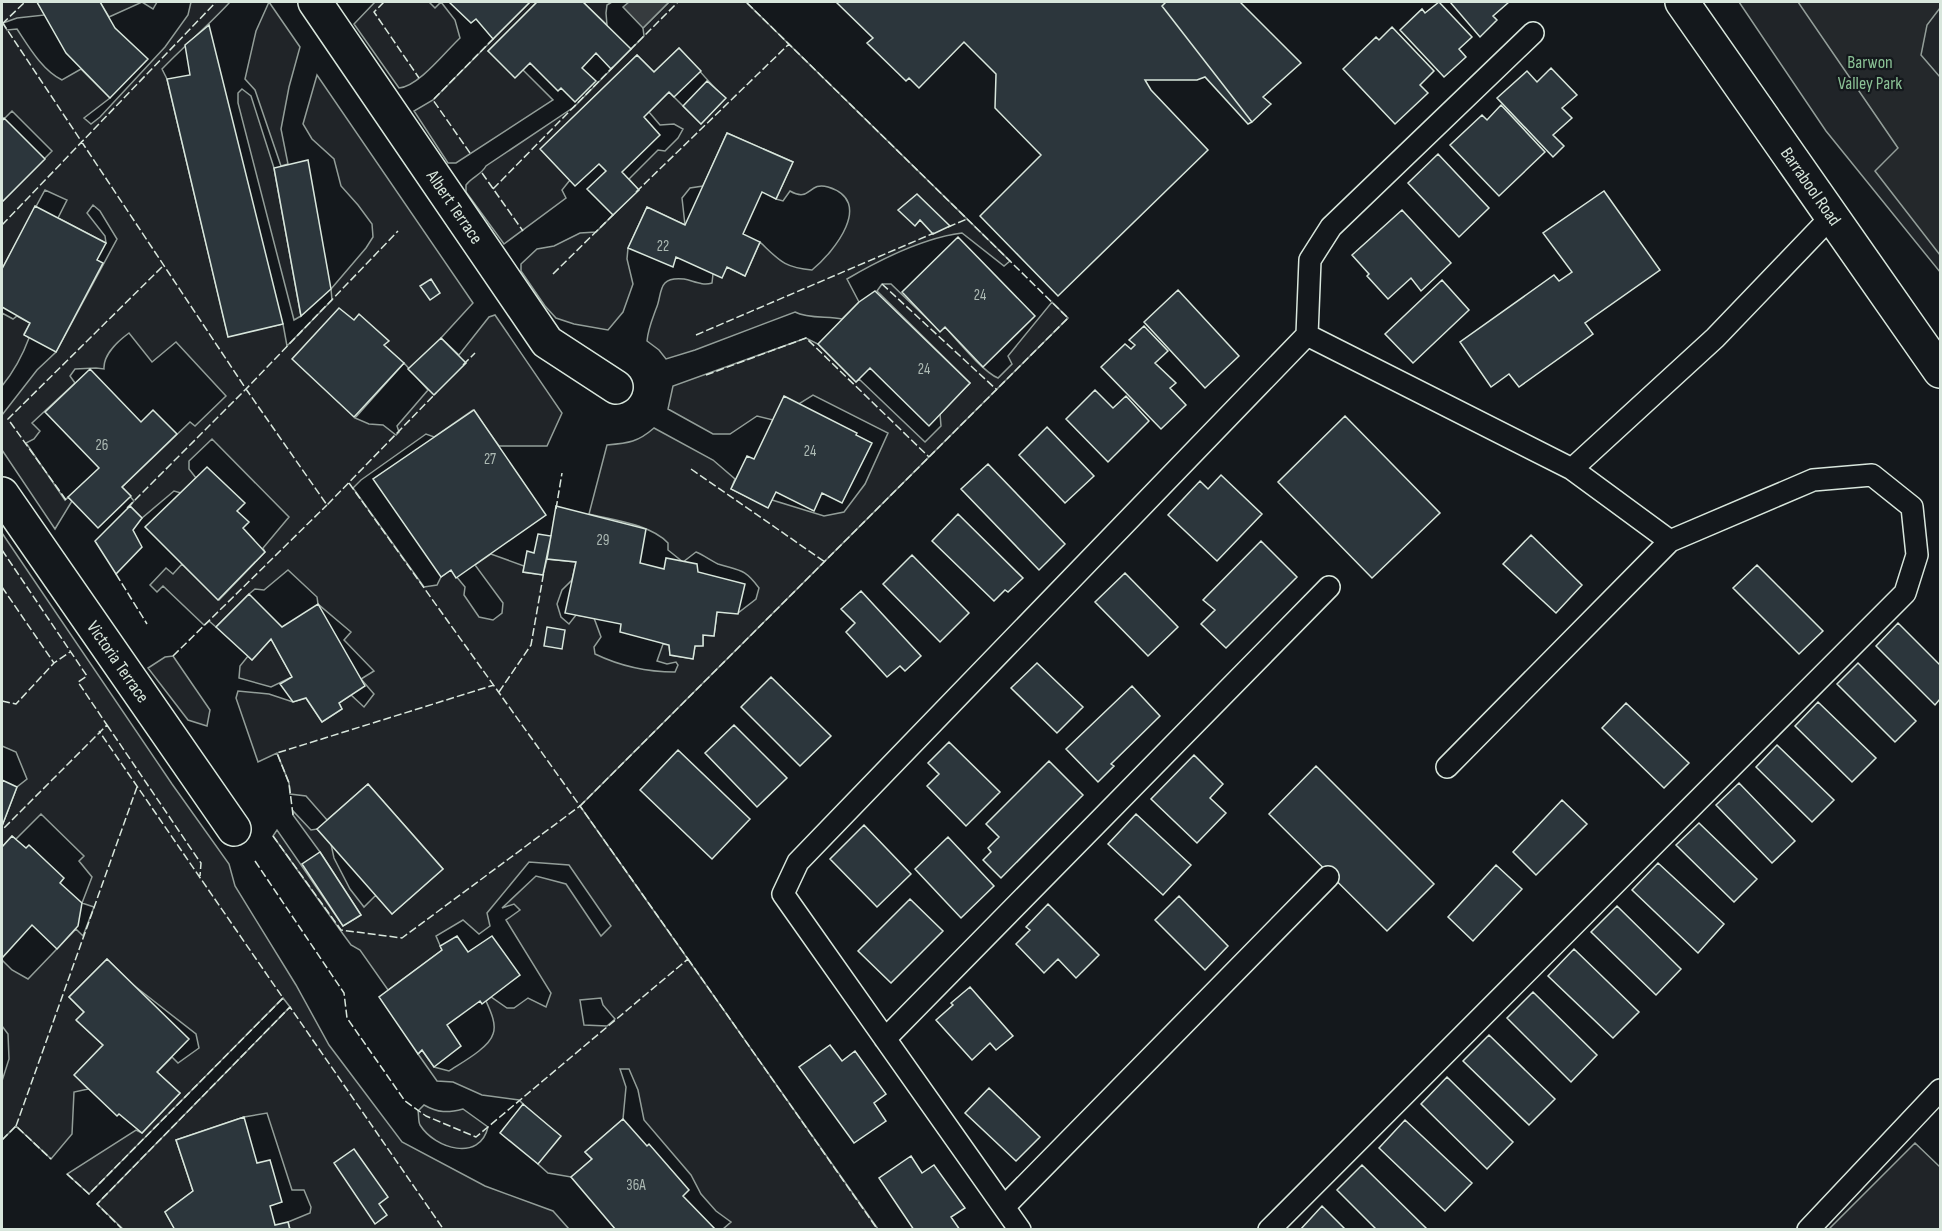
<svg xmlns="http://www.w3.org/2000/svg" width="1942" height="1231" viewBox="0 0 1942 1231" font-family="'Sofia Sans Condensed',sans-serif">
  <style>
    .green { fill: #202428; stroke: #939e99; stroke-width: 1.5; fill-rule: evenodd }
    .parking { fill: #24282b; stroke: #939e99; stroke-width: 1.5 }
    .water { fill: #363b3e; stroke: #939e99; stroke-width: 1.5 }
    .building { fill: #2c363c; stroke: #d8e6dc; stroke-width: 1.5 }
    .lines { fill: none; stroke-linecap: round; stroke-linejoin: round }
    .service-casing { stroke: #d8e6dc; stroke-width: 24 }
    .minor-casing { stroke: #d8e6dc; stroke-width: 36 }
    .tertiary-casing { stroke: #d8e6dc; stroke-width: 36 }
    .service { stroke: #14181c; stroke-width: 21 }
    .minor { stroke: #14181c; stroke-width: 33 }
    .tertiary { stroke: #14181c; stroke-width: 33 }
    .fence { stroke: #d8e6dc; stroke-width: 1.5; stroke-dasharray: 8 3; stroke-linecap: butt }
    .labels { text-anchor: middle; stroke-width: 4.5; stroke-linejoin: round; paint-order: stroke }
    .number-label { font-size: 15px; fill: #adbab4 }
    .park-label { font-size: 18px; fill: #8ac095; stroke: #14181c }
    .street-label { font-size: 18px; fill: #d8e6dc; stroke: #14181c }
  </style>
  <rect width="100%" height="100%" fill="#14181c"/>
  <path class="green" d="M2 2H37L45 15 17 18 3 23 7 30 17 29C29 47 42 70 62 80L81 69 110 98 84 118 91 124 100 117 165 47 188 15 191 2H230C209 25 184 46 162 69L167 79 228 336 283 324 287 346 332 300 331 289 366 248 373 237 372 224 358 205 341 186 334 159 312 139 303 124 317 75 473 303 441 338 459 355 489 317 495 315 562 413 547 446H499L473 410 434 437 426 434 361 480 353 488 424 587 437 585 441 577 451 570 465 587 464 595 479 617 493 620 502 613 503 603 475 565 491 554 524 566 523 572 543 575 547 559 576 562 572 580 562 590 557 604 561 617 569 624 576 615 594 618 601 637 594 647 595 654C620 666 647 672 675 672L678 665 676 662 667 664 657 661 663 644 669 645 670 655 693 659 695 646 703 645V635L714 636 717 612 738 613 756 599 759 588C744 568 740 571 718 564 711 561 704 555 696 552L683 562 668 550V543C650 524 613 520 589 514L607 445C629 443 638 442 654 428L713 460 735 479 731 489 768 507 772 500 824 516 844 512 865 484 888 433 813 395 773 420 757 416 730 434H713L668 409 673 386 806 338 818 344 856 382 859 379 925 442 941 426 940 414 970 383 877 291 882 284H891L940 331 945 327C957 340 983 372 998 378L1012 364 1008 356 1052 302 1068 318 580 806 878 1229H723L731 1222 716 1211 701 1194 691 1175 644 1120 638 1090 629 1069H620L626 1087 623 1119 585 1152 592 1159 571 1177 548 1173 538 1164 523 1104 519 1100 482 1095 453 1082 437 1081 418 1054 422 1050 434 1067 449 1071C461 1063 489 1048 493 1034 497 1024 490 1010 486 1001L491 997 507 1008H514L528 998 546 1007 551 993 506 920 520 910 514 904 502 908 536 876 566 884 601 936 611 926 569 865 529 862 487 913 490 926 479 934 463 920 436 936 442 950 388 990 360 950 351 945 343 934 273 836 277 830 343 926 361 915 320 852 293 815V811L311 830 317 829 331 844 334 858 350 889 364 907 376 895 392 914 443 869 368 784 327 820 306 796 290 794 289 783 277 753 258 762 236 698 238 691 269 694 293 702 306 698 322 722 342 709 339 703 351 695 364 707 374 694 361 679 374 671 344 640 351 632 318 604 317 597 288 570 264 590 255 589 249 594 216 627 209 621 204 625 163 586 157 592 150 585 166 568 173 574 182 564 219 600 265 552 263 548 289 517 212 439 189 461V469L196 478 181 493 174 491 142 518 130 506 134 501 122 487 190 422 195 426 226 396 176 342 152 362 129 333C118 341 103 355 104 369L96 368 75 369 70 376 75 383 32 423 40 431 34 439 26 443 65 500 68 497 72 501 55 529 2 450V415L37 370 56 352 117 239 100 211 93 205 87 213 105 236 106 243 58 218 67 200 45 190 2 269V202L52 151 12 111 2 121ZM404 363 428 390 397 426 399 432 396 435 383 425 369 424 355 418ZM601 998 603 1005 615 1019 607 1026 584 1025 580 1000Z
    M100 2H157L153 9 142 2 109 17Z
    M269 2 300 47 289 87 281 129 288 164 281 166 255 90 245 79 256 31Z
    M375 2H429L435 8 441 2 455 20 460 38C446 51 418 87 399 88L354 24Z
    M530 2H537L488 51 523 70 553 100 456 163H448L414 111 433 100Z
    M583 2H612L607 5 606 13 607 25Z
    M669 2H746L1010 261 1004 266 962 233C923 238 881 259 847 279L859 302 842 319C828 316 808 319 795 312L695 350 666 359 659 350 647 341C648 329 652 320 656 309 663 294 656 276 684 279 694 281 702 286 712 283L713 274 727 267 745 276 760 242C779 260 784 268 812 270 834 252 875 201 828 187 808 181 811 203 790 191L783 201 776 199 793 162 727 133 703 186 690 188 682 198 685 225 647 207 628 248 627 259 633 284 623 312 608 330 574 324 556 318 545 306 521 271V264L537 249 554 246 580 233 596 232 638 190 629 179 658 150 665 151 678 138 683 129 674 124 660 125 649 112 669 92 701 124 725 98C708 82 695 65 679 48L654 72 637 55 541 149 570 180 562 190 566 198 504 244 466 192V185C472 177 481 175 486 166L574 107 644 36 643 28Z
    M1739 2H1940V272L1826 131Z
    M242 89 251 96 274 168 301 316 294 320 238 103V93Z
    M2 313 13 319 17 316 30 323 24 334 29 338C22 357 15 370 2 386Z
    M2 533 172 784 229 864 235 886 296 985 329 1045 402 1142 485 1186 553 1211 569 1229H290L288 1222 310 1213 311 1207 304 1190H292L267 1113 244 1117 176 1140 193 1191 165 1212 175 1229H123L97 1204 290 1007 283 998 89 1194 67 1174 136 1130 142 1133 180 1093 157 1072 172 1057 178 1063 199 1048 196 1034 132 984 107 959 69 997 84 1012 77 1021 103 1045 75 1075 88 1089 74 1092 72 1134 51 1159 16 1126 2 1140V1081L9 1059 8 1034 2 1026V960L12 970 28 979 76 929 83 936 94 907 82 903 92 877 79 861 84 856 41 814 16 839 12 836 2 847V826L17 787 27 779 16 752 2 746Z
    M271 639 292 677 271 687 239 678 240 666 248 656 252 660Z
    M173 656 210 710 207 726 188 720 148 668 165 657Z
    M424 1105C438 1113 448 1113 463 1109L488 1127C480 1162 435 1149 420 1125 418 1121 419 1115 418 1111Z
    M1915 1143 1940 1167V1229H1829Z"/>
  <path class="parking" d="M1798 2H1940V8L1927 25 1921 55 1940 77V255L1875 171 1898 148Z"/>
  <path class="water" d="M629 2H669L643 28 623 7Z"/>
  <path class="building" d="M37 2H100L115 28 148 59 110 98 66 53Z
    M449 2H530L493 39 476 19 471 23Z
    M537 2H583L631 49 611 69 596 53 582 68 596 81 575 102 561 88 558 91 530 63 515 78 488 51Z
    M836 2H1166L1162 6 1252 122 1248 124 1205 77 1197 80H1145L1151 90 1208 150 1058 296 980 216 1041 155 995 108 996 74 964 42 919 88 909 78 906 81 867 43 873 38Z
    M1166 2H1240L1301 63 1263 97 1271 104 1252 122 1162 6Z
    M1439 2 1472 37 1459 49 1466 57 1444 77 1400 30 1422 9 1425 13Z
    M1450 2H1509L1493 16 1497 20 1480 37Z
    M209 25 283 324 228 337 167 79 190 75 185 45Z
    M1392 27 1434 71 1420 85 1428 93 1395 124 1343 69 1376 37 1379 40Z
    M679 48 701 71 674 97 669 92 644 117 660 135 622 172 639 190 613 215 587 189 606 171 599 164 575 186 540 149 637 55 654 72Z
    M1551 68 1577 95 1562 108 1572 118 1553 135 1564 146 1553 157 1497 98 1527 71 1537 82Z
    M707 81 726 98 701 124 683 106Z
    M1501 105 1545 152 1499 196 1450 145 1482 115 1487 120Z
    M4 118 45 159 2 202V121Z
    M727 133 793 162 776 199 762 192 743 234 760 242 745 276 727 267 722 278 676 257 673 267 628 248 647 207 685 225Z
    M1438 154 1489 208 1459 237 1408 183Z
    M308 160 331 289 301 316 274 168Z
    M1604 191 1660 270 1585 323 1593 334 1519 387 1509 374 1491 387 1460 342 1554 275 1559 281 1572 272 1543 233Z
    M917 194 950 226 933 234 920 220 915 226 898 210Z
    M35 206 106 243 97 260 103 263 56 352 24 335 30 323 2 307V269Z
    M1402 210 1451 263 1421 291 1411 278 1388 299 1367 276 1369 274 1352 255Z
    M958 237 1035 316 983 367 945 327 940 332 902 292Z
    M431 279 440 293 430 300 420 286Z
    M1442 280 1469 310 1413 363 1385 334Z
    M1178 290 1239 356 1205 388 1144 322Z
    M875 291 970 383 929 426 870 368 856 382 818 344 859 302Z
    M339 308 354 320 359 314 389 341 384 345 404 363 354 417 292 359Z
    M1144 326 1168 351 1155 363 1176 383 1170 388 1186 405 1161 429 1101 367 1125 344 1131 349 1135 345 1129 340Z
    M441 338 466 363 434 395 408 369Z
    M90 369 141 422 153 410 177 434 122 487 131 496 98 528 68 497 99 468 45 412Z
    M1095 390 1113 408 1126 396 1149 421 1108 462 1066 419Z
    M784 396 857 433 856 435 872 443 842 503 822 493 814 511 776 492 768 508 731 489 747 456 754 459Z
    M474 410 546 515 456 578 451 570 441 577 373 479Z
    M1345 416 1440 513 1372 578 1278 482Z
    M1047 427 1094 476 1065 503 1019 455Z
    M988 464 1065 544 1039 570 961 489Z
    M207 467 245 503 237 511 249 522 243 528 265 552 218 600 145 527Z
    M1221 475 1262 514 1217 561 1168 515 1200 481 1208 489Z
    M130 506 142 518 133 530 142 547 116 574 95 541Z
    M556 506 646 529 640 563 664 569 666 558 697 564 698 572 745 584 738 614 717 612 714 636 703 635V646H695L693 659 670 655 669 645 620 632 621 624 565 613 576 562 547 559Z
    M958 514 1023 578 1008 592 1005 590 994 601 932 541Z
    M538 534 551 536 543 575 523 572 527 551 534 553Z
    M1531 535 1582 585 1556 613 1503 564Z
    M1261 541 1297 577 1226 648 1201 624 1215 610 1203 600Z
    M912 555 969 613 940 642 883 584Z
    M1757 565 1823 631 1799 654 1733 588Z
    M1125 573 1178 627 1148 656 1095 602Z
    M861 591 921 656 905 671 900 666 887 677 846 632 855 623 841 609Z
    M249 594 282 627 318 604 365 686 339 703 342 709 322 722 306 698 293 702 280 684 292 677 271 639 252 660 216 627Z
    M1898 623 1940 665V699L1935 705 1876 646Z
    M547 627 565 630 562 649 544 646Z
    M1037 663 1083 707 1057 733 1011 688Z
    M1858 663 1916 721 1895 742 1837 684Z
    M771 677 831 736 800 766 741 707Z
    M1132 686 1160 716 1111 764 1114 766 1098 782 1066 749Z
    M1818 702 1876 758 1852 782 1795 726Z
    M1626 703 1689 763 1664 788 1602 728Z
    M734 725 787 778 757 807 705 753Z
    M949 742 1000 792 966 826 927 786 939 774 928 763Z
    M1777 745 1834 800 1812 822 1756 767Z
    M678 750 750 819 712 859 640 790Z
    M1194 755 1223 784 1210 798 1226 813 1197 843 1151 799Z
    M1049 761 1083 795 1001 878 983 860 991 852 988 848 999 837 986 824Z
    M1316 766 1434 884 1387 931 1269 814Z
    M2 780 17 787 2 826Z
    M1739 783 1795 841 1772 863 1716 805Z
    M368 784 443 869 392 914 317 829Z
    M1562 800 1587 824 1536 875 1513 852Z
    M1136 814 1191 865 1163 895 1108 844Z
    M1699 823 1757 879 1734 902 1676 845Z
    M864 825 911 874 877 907 830 859Z
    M12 836 26 848 29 845 64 878 60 883 82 903 78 926 57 949 32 925 2 958V847Z
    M948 837 994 886 961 918 915 869Z
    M320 852 361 915 343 926 302 864Z
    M1658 863 1724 924 1698 953 1632 890Z
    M1496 865 1522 889 1473 941 1448 917Z
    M1179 896 1228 946 1205 970 1155 920Z
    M910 899 943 931 891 983 858 951Z
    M1048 904 1099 955 1076 978 1058 959 1044 973 1016 944 1030 930 1026 927Z
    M1617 906 1681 969 1656 995 1591 932Z
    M457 936 468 952 492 936 520 975 482 1004 480 1001 447 1025 461 1046 434 1067 422 1050 418 1054 379 997 442 950 440 946Z
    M1574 949 1639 1012 1613 1038 1548 976Z
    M107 959 189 1039 157 1072 180 1093 142 1133 119 1114 117 1116 74 1075 103 1045 76 1020 84 1012 69 997Z
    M970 987 1013 1036 996 1050 990 1043 972 1060 936 1020 953 1005 951 1003Z
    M1533 992 1597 1055 1571 1082 1507 1018Z
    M1489 1035 1555 1099 1529 1125 1463 1061Z
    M830 1045 842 1061 855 1051 886 1094 874 1103 886 1121 854 1143 799 1067Z
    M1447 1077 1513 1142 1487 1169 1421 1104Z
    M989 1088 1040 1137 1016 1161 965 1113Z
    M523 1104 561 1136 538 1164 500 1133Z
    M244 1117 257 1163 270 1160 282 1202 270 1206 275 1225 288 1222 290 1230H175L165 1212 193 1191 176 1140Z
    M623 1119 647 1146 649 1144 689 1190 683 1196 716 1230H616L571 1177 592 1159 585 1152Z
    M1405 1120 1472 1183 1445 1211 1379 1148Z
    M354 1149 388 1197 379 1204 387 1215 375 1224 334 1163Z
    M911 1156 922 1173 934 1165 965 1208 951 1217 960 1230H914L879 1178Z
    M1362 1165 1427 1229 1426 1230H1377L1337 1190Z
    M1322 1206 1346 1230H1300Z"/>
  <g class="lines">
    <g class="service-casing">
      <path id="service" d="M1307 335 1572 469 1670 541
        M1572 469 1715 338 1832 216
        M885 1039 1329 587
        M1004 1207 1328 877
        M1020 1230 783 894 798 862 1307 335 1310 260 1331 227 1533 33
        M1269 1230 1905 593 1917 555 1912 507 1872 475 1813 480 1670 541 1447 767
        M1808 1230 1940 1090"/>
    </g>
    <g class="minor-casing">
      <g id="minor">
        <path id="s1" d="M315 2 547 342 616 387"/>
        <path id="s2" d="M2 494 234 829"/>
      </g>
    </g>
    <g class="tertiary-casing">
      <g id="tertiary">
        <path id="s3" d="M1682 2 1940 371"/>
      </g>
    </g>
    <use href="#service" class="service"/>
    <use href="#minor" class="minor"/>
    <use href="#tertiary" class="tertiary"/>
    <path class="fence" d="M384 2 374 12 419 78
      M2 22 246 389 327 505 436 393
      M2 24 25 2
      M630 50 678 2
      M470 153 433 100 494 38
      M482 173 523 231
      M493 189 613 67
      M636 192 789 44
      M2 225 216 2
      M948 227 967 219
      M553 274 615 213
      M882 284 997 390
      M696 335 934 233
      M463 365 475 353
      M706 375 806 338 929 457
      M691 469 825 562
      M349 483 580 806 1068 318 746 2
      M66 500 8 419 164 265
      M127 508 246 389 398 231
      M556 509 562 473
      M2 550 87 676 78 682 107 725 2 830
      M116 574 147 624
      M2 587 54 663
      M173 656 327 505
      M499 692 531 645 544 571
      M2 701 16 704 54 663 70 652
      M107 725 198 859 201 863 200 876
      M293 815 289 783 277 753 494 685
      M255 861 344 993 347 1018 405 1101 426 1116 476 1137 688 959 580 806 402 938 341 930 273 836
      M688 959 878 1230
      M16 1126 137 787
      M2 1140 16 1126 51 1159
      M67 1174 89 1194 283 998 99 731
      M123 1230 97 1204 290 1007 444 1230"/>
  </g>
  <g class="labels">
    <g class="number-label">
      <text x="663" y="251">22</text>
      <text x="980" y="300">24</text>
      <text x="924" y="374">24</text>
      <text x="102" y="450">26</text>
      <text x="810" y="456">24</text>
      <text x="490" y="464">27</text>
      <text x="603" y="545">29</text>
      <text x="636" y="1190">36A</text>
    </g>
    <g class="park-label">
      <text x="1870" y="68">Barwon<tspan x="1870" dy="21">Valley Park</tspan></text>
    </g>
    <g class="street-label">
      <text dy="6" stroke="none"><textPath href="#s3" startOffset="225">Barrabool Road</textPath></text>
      <text dy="6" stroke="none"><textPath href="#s1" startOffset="248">Albert Terrace</textPath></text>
      <text dy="6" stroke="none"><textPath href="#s2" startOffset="204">Victoria Terrace</textPath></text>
    </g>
  </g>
  <rect width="1942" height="1231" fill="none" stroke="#d8e6dc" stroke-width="6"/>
</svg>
